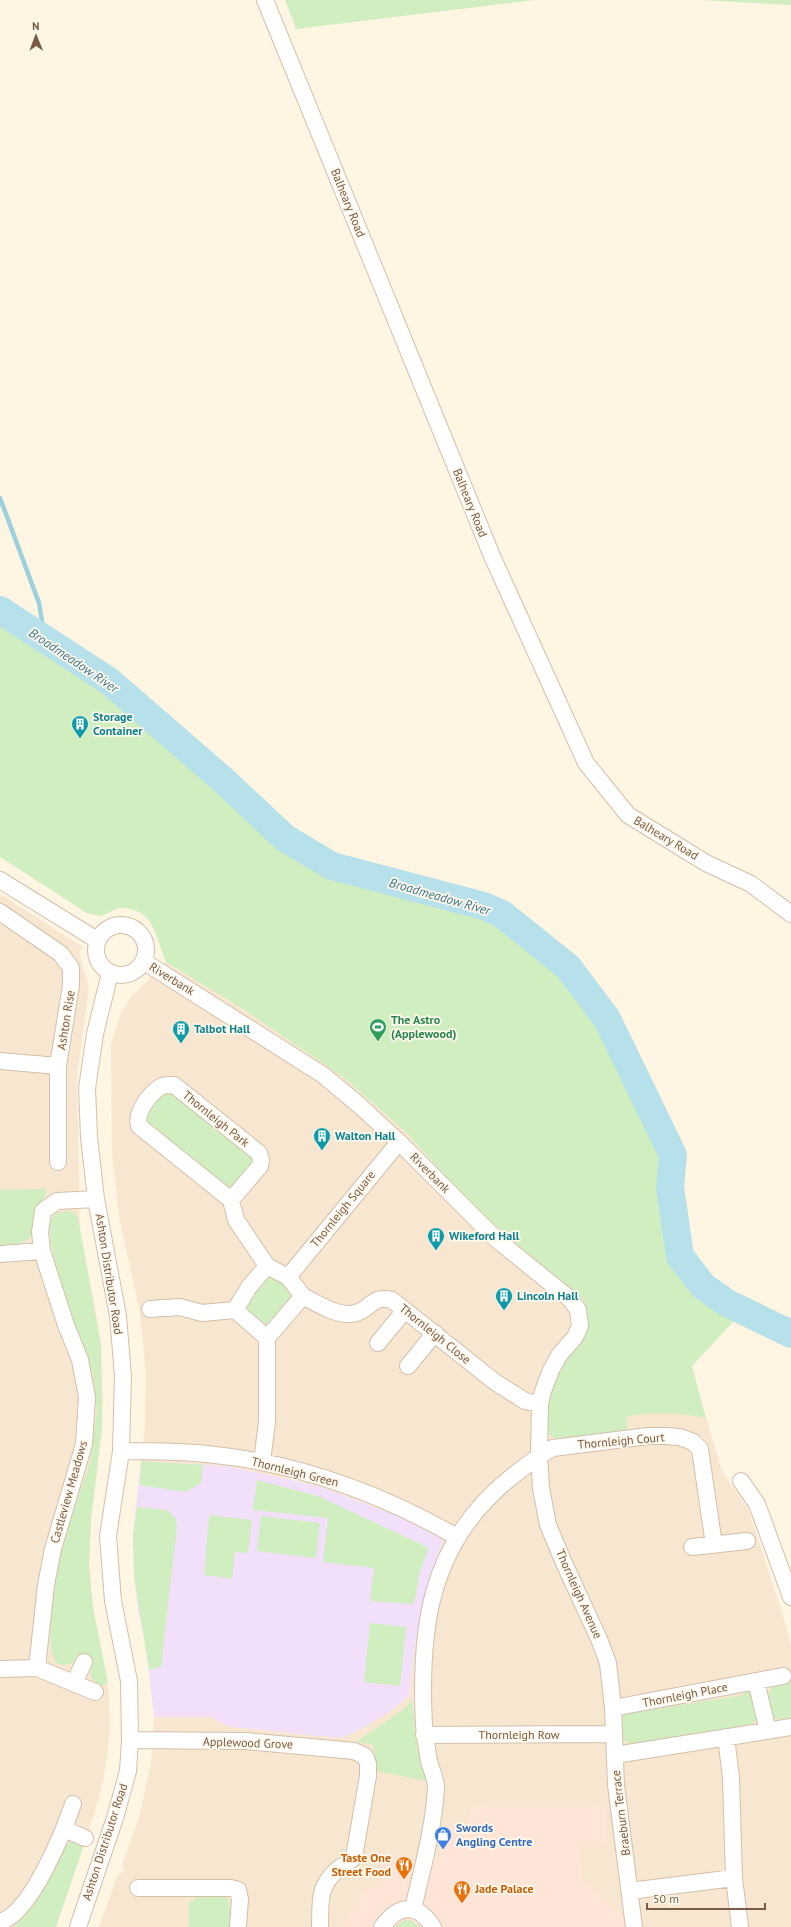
<svg xmlns="http://www.w3.org/2000/svg" width="791" height="1927" viewBox="0 0 791 1927" font-family="'PT Sans',sans-serif">
  <style>
    .residential { fill: #f7e7d1 }
    .commercial { fill: #ffe5d7 }
    .education { fill: #f2e0fb }
    .green { fill: #d0eec0 }
    .lines { fill: none; stroke-linecap: round; stroke-linejoin: round }
    .stream { stroke: #9bd0dd; stroke-width: 4.5 }
    .river { stroke: #b6e0ea; stroke-width: 28 }
    .minor-casing { stroke: #d3bfab; stroke-width: 18 }
    .minor { stroke: #fff; stroke-width: 16 }
    .labels { text-anchor: middle; stroke-width: 3.5; stroke-linejoin: round; paint-order: stroke }
    .street-label { font-size: 12px; fill: #795b46; stroke: #fff8ec }
    .culture-label { font-size: 12px; font-weight: bold; fill: #0d838f; stroke: #fff8ec; text-anchor: start }
    .leisure-label { font-size: 12px; font-weight: bold; fill: #27864d; stroke: #fff8ec; text-anchor: start }
    .shop-label { font-size: 12px; font-weight: bold; fill: #366cbe; stroke: #fff8ec; text-anchor: start }
    .food-label { font-size: 12px; font-weight: bold; fill: #c56008; stroke: #fff8ec; text-anchor: end }
    .water-label { font-size: 13px; font-style: italic; fill: #3b7787; stroke: #fff8ec }
  </style>
  <rect width="100%" height="100%" fill="#fef5e3"/>
  <path class="residential" d="M0 894 83 947 79 954 89 988 77 1076 80 1234 94 1301 101 1346 103 1401 102 1428 91 1520 89 1566 93 1608 108 1683 110 1720 108 1749 103 1782 94 1814 56 1927H0Z
    M166 962 243 1009 343 1077 408 1134 463 1197 553 1276 583 1299 588 1318 655 1412 680 1413 706 1418 722 1471 749 1511 787 1629 791 1646V1927H99L118 1874 124 1871 122 1865 139 1817 151 1763 154 1717H212L221 1723 232 1727 340 1738 363 1728 409 1696 416 1637 438 1553 442 1546 385 1511 321 1487 228 1466 141 1461 145 1427 146 1375 140 1313 119 1216 112 1154 111 1044 121 1012 131 997Z"/>
  <path class="commercial" d="M583 1806 606 1807V1845L579 1846 582 1880 623 1916 628 1927H342L366 1890 381 1881 385 1854 438 1863 446 1821 468 1826 471 1807Z"/>
  <path class="education" d="M141 1461 228 1466 321 1487 385 1511 438 1534 443 1539 442 1546 438 1553 416 1637 409 1696 389 1712 363 1728 340 1738 232 1727 221 1723 212 1717H154L146 1646 138 1610 134 1575 133 1534Z"/>
  <path class="green" d="M285 0H535L296 29Z
    M699 0H791V5Z
    M0 609 109 681 222 779 285 838 332 866 484 906 502 914 568 967 607 1019 673 1155 670 1187 680 1256 726 1311 736 1319 692 1366 706 1418C677 1412 655 1412 626 1416L628 1432 559 1440 548 1434 546 1410 550 1391 558 1369 585 1332 588 1318 583 1299 553 1276 463 1197 408 1134 343 1077 243 1009 166 962C155 937 156 908 119 908 112 909 106 916 99 916 95 915 90 914 87 913L0 857Z
    M168 1089 253 1158V1161L234 1187 227 1189 149 1124 146 1119 147 1112 164 1090Z
    M46 1189C46 1199 40 1202 35 1211 31 1218 33 1224 32 1232 31 1246 10 1244 0 1245V1190Z
    M66 1211 73 1212 78 1217 101 1346 102 1428 91 1520 89 1566 93 1608 108 1683 101 1686C91 1679 88 1675 92 1662L77 1655 73 1663 63 1665 56 1663 51 1650 50 1623 54 1576 66 1531 90 1463 97 1410 93 1373 65 1299 51 1244 50 1221 56 1213Z
    M269 1275 278 1277 294 1296 270 1323 267 1325 247 1310 246 1302Z
    M141 1461 203 1465 201 1483 186 1492 140 1485Z
    M257 1480 318 1496 429 1548 420 1572 414 1604 370 1601 374 1568 323 1562 328 1518 253 1510Z
    M137 1507 167 1510 176 1519 177 1527 161 1667 149 1670 134 1576 133 1534Z
    M209 1515 252 1520 248 1553 235 1552 232 1579 204 1575Z
    M261 1516 320 1523 316 1558 257 1551Z
    M370 1623 406 1627 400 1686 364 1682Z
    M791 1681V1718L776 1719C768 1712 764 1690 775 1685 780 1682 786 1682 791 1681Z
    M747 1690H750L757 1720 751 1724 634 1744H630L623 1739 622 1719 626 1713 644 1708V1711L744 1695 743 1691Z
    M412 1700 417 1748 427 1781 377 1771 373 1744 356 1742 404 1709Z
    M70 1842H77L84 1845 56 1927H14L41 1894 64 1848Z
    M195 1893C229 1896 231 1890 230 1927H189V1902H194Z
    M411 1920 421 1927H395L402 1921Z"/>
  <g class="lines">
    <path class="stream" d="M0 498 39 603 45 640"/>
    <path class="river" d="M0 610 109 681 222 779 285 838 332 866 484 906 502 914 568 967 607 1019 673 1155 670 1187 680 1256 703 1286 727 1303 791 1334"/>
    <g class="minor-casing">
      <path id="minor" d="M265 0 492 556 586 763 628 815 706 863 751 884 791 914
        M0 880 97 940
        M0 912 61 954 71 968V985L58 1066V1162
        M96 950a25 25 0 1 1 50 0a25 25 0 1 1-50 0Z
        M143 961 323 1075 359 1105 399 1142 496 1239 570 1299 578 1310 580 1326 575 1337 560 1354 551 1370 543 1391 540 1404 539 1455 541 1488 548 1525 564 1563 599 1639 608 1663 613 1708 616 1785 634 1927
        M0 1061 58 1066
        M231 1200 260 1166 261 1160 259 1153 174 1085C171 1085 165 1085 162 1086 150 1093 135 1112 139 1126L231 1200 236 1220 267 1266
        M0 1254 42 1251
        M267 1266 288 1277 303 1296 267 1338 235 1310 249 1287Z
        M288 1277 399 1142
        M303 1296C318 1304 339 1318 356 1313 372 1308 372 1295 392 1300L495 1382 525 1401 540 1404
        M150 1309 180 1307 202 1313 235 1310
        M378 1343 405 1310
        M408 1366 435 1333
        M121 1451C152 1451 184 1451 215 1455 301 1464 382 1494 457 1537
        M262 1462 267 1421V1338
        M741 1481 757 1504 791 1597
        M692 1547 747 1541
        M37 1668 46 1585 53 1549 84 1444 87 1397 80 1360 66 1325 42 1251 40 1232 43 1211 57 1201 96 1199
        M0 1669 37 1668 95 1692
        M756 1681 768 1731
        M74 1683 84 1662
        M613 1708 783 1676
        M424 1735 614 1734
        M726 1737 731 1778 734 1878
        M130 1740 246 1741 354 1751 365 1756 368 1764V1776L354 1857C349 1863 343 1865 337 1870 317 1888 321 1903 320 1927
        M615 1755 791 1727
        M64 1829 85 1838
        M138 1888H231L238 1890 240 1899 238 1927
        M630 1891 734 1878 740 1927
        M413 1909C422 1869 434 1828 436 1787 436 1779 431 1769 429 1761 427 1749 425 1737 424 1725 419 1629 429 1544 509 1479 523 1468 537 1456 553 1448L648 1436H665L680 1437 693 1442 700 1449 714 1545
        M0 1922C31 1913 63 1833 73 1804
        M78 1927 115 1818 128 1771 130 1740 129 1681 113 1601 108 1536 121 1451 123 1376 118 1316 96 1199 89 1137 87 1088 95 1034 110 973
        M382 1927C399 1904 417 1902 433 1927"/>
    </g>
    <use href="#minor" class="minor"/>
  </g>
  <defs>
    <g id="building-pin" transform="scale(0.9)"><path d="M0 17L-7.5 6A9.5 9.5 0 1 1 7.5 6Z" fill="#0f9aa8" stroke="#fff8ec"/><path d="M-4-6H4V6H1V3H-1V6H-4ZM-2.5-4.3h1.7v1.8h-1.7ZM.8-4.3h1.7v1.8H.8ZM-2.5-1h1.7V.8h-1.7ZM.8-1h1.7V.8H.8Z" fill="#fff"/></g>
    <g id="stadium-pin" transform="scale(0.9)"><path d="M0 17L-7.5 6A9.5 9.5 0 1 1 7.5 6Z" fill="#2e9e5b" stroke="#fff8ec"/><path d="M0-5a6.5 5 0 1 0 0 10a6.5 5 0 1 0 0-10ZM-3.5-1.8h7v3.6h-7Z" fill="#fff"/></g>
    <g id="shop-pin" transform="scale(0.9)"><path d="M0 17L-7.5 6A9.5 9.5 0 1 1 7.5 6Z" fill="#3f7fe0" stroke="#fff8ec"/><path d="M-5-2.5h2.3a2.7 3.5 0 0 1 5.4 0H5L5.5 6h-11ZM-1.5-2.5h3a1.5 2.3 0 0 0-3 0Z" fill="#fff"/></g>
    <g id="restaurant-pin" transform="scale(0.9)"><path d="M0 17L-7.5 6A9.5 9.5 0 1 1 7.5 6Z" fill="#e8710a" stroke="#fff8ec"/><path d="M-5-6h1v4h1v-4h1v4h1v-4h1v5L-1.5 .5V6h-2V.5L-5-1ZM5-6V6H3V1.5H1.5Q1.5-4 5-6Z" fill="#fff"/></g>
  </defs>
  <g fill-rule="evenodd">
    <use href="#building-pin" x="80" y="724"/>
    <use href="#stadium-pin" x="378" y="1027"/>
    <use href="#building-pin" x="181" y="1029"/>
    <use href="#building-pin" x="322" y="1136"/>
    <use href="#building-pin" x="436" y="1236"/>
    <use href="#building-pin" x="504" y="1296"/>
    <use href="#shop-pin" x="443" y="1835"/>
    <use href="#restaurant-pin" x="404" y="1865"/>
    <use href="#restaurant-pin" x="462" y="1889"/>
  </g>
  <g class="labels">
    <g class="street-label">
      <text transform="translate(348 203) rotate(68)" y="4">Balheary Road</text>
      <text transform="translate(470 503) rotate(68)" y="4">Balheary Road</text>
      <text transform="translate(666 838) rotate(31)" y="4">Balheary Road</text>
      <text transform="translate(172 979) rotate(32)" y="4">Riverbank</text>
      <text transform="translate(66 1020) rotate(-81)" y="4">Ashton Rise</text>
      <text transform="translate(216 1119) rotate(39)" y="4">Thornleigh Park</text>
      <text transform="translate(430 1173) rotate(45)" y="4">Riverbank</text>
      <text transform="translate(343 1209) rotate(-51)" y="4">Thornleigh Square</text>
      <text transform="translate(109 1274) rotate(81)" y="4">Ashton Distributor Road</text>
      <text transform="translate(435 1334) rotate(39)" y="4">Thornleigh Close</text>
      <text transform="translate(621 1441) rotate(-5)" y="4">Thornleigh Court</text>
      <text transform="translate(295 1472) rotate(14)" y="4">Thornleigh Green</text>
      <text transform="translate(69 1492) rotate(-74)" y="4">Castleview Meadows</text>
      <text transform="translate(579 1594) rotate(66)" y="4">Thornleigh Avenue</text>
      <text transform="translate(685 1695) rotate(-11)" y="4">Thornleigh Place</text>
      <text x="519" y="1739">Thornleigh Row</text>
      <text transform="translate(248 1743) rotate(2)" y="4">Applewood Grove</text>
      <text transform="translate(621 1813) rotate(-97)" y="4">Braeburn Terrace</text>
      <text transform="translate(105 1842) rotate(-72)" y="4">Ashton Distributor Road</text>
    </g>
    <g class="culture-label">
      <text x="93" y="721">Storage<tspan x="93" dy="14">Container</tspan></text>
      <text x="194" y="1033">Talbot Hall</text>
      <text x="335" y="1140">Walton Hall</text>
      <text x="449" y="1240">Wikeford Hall</text>
      <text x="517" y="1300">Lincoln Hall</text>
    </g>
    <g class="leisure-label">
      <text x="391" y="1024">The Astro<tspan x="391" dy="14">(Applewood)</tspan></text>
    </g>
    <g class="shop-label">
      <text x="456" y="1832">Swords<tspan x="456" dy="14">Angling Centre</tspan></text>
    </g>
    <g class="food-label">
      <text x="391" y="1862">Taste One<tspan x="391" dy="14">Street Food</tspan></text>
      <text x="475" y="1893" text-anchor="start">Jade Palace</text>
    </g>
    <g class="water-label">
      <text transform="translate(74 660) rotate(34)" y="5">Broadmeadow River</text>
      <text transform="translate(440 896) rotate(16)" y="5">Broadmeadow River</text>
    </g>
  </g>
  <g transform="translate(36 36) rotate(359)" stroke="#fff8ec" stroke-width="3" paint-order="stroke">
  <path d="M0-3L7 15L0 10L-7 15Z" fill="#795b46"/>
  <text y="-6" font-size="11" font-weight="bold" text-anchor="middle" fill="#795b46">N</text>
  </g>
  <path d="M647 1903v6h118v-6" fill="none" stroke="#795b46" stroke-width="2"/>
  <text x="653" y="1903" font-size="12" fill="#795b46" stroke="#fff8ec" stroke-width="3" paint-order="stroke">50 m</text>
</svg>
